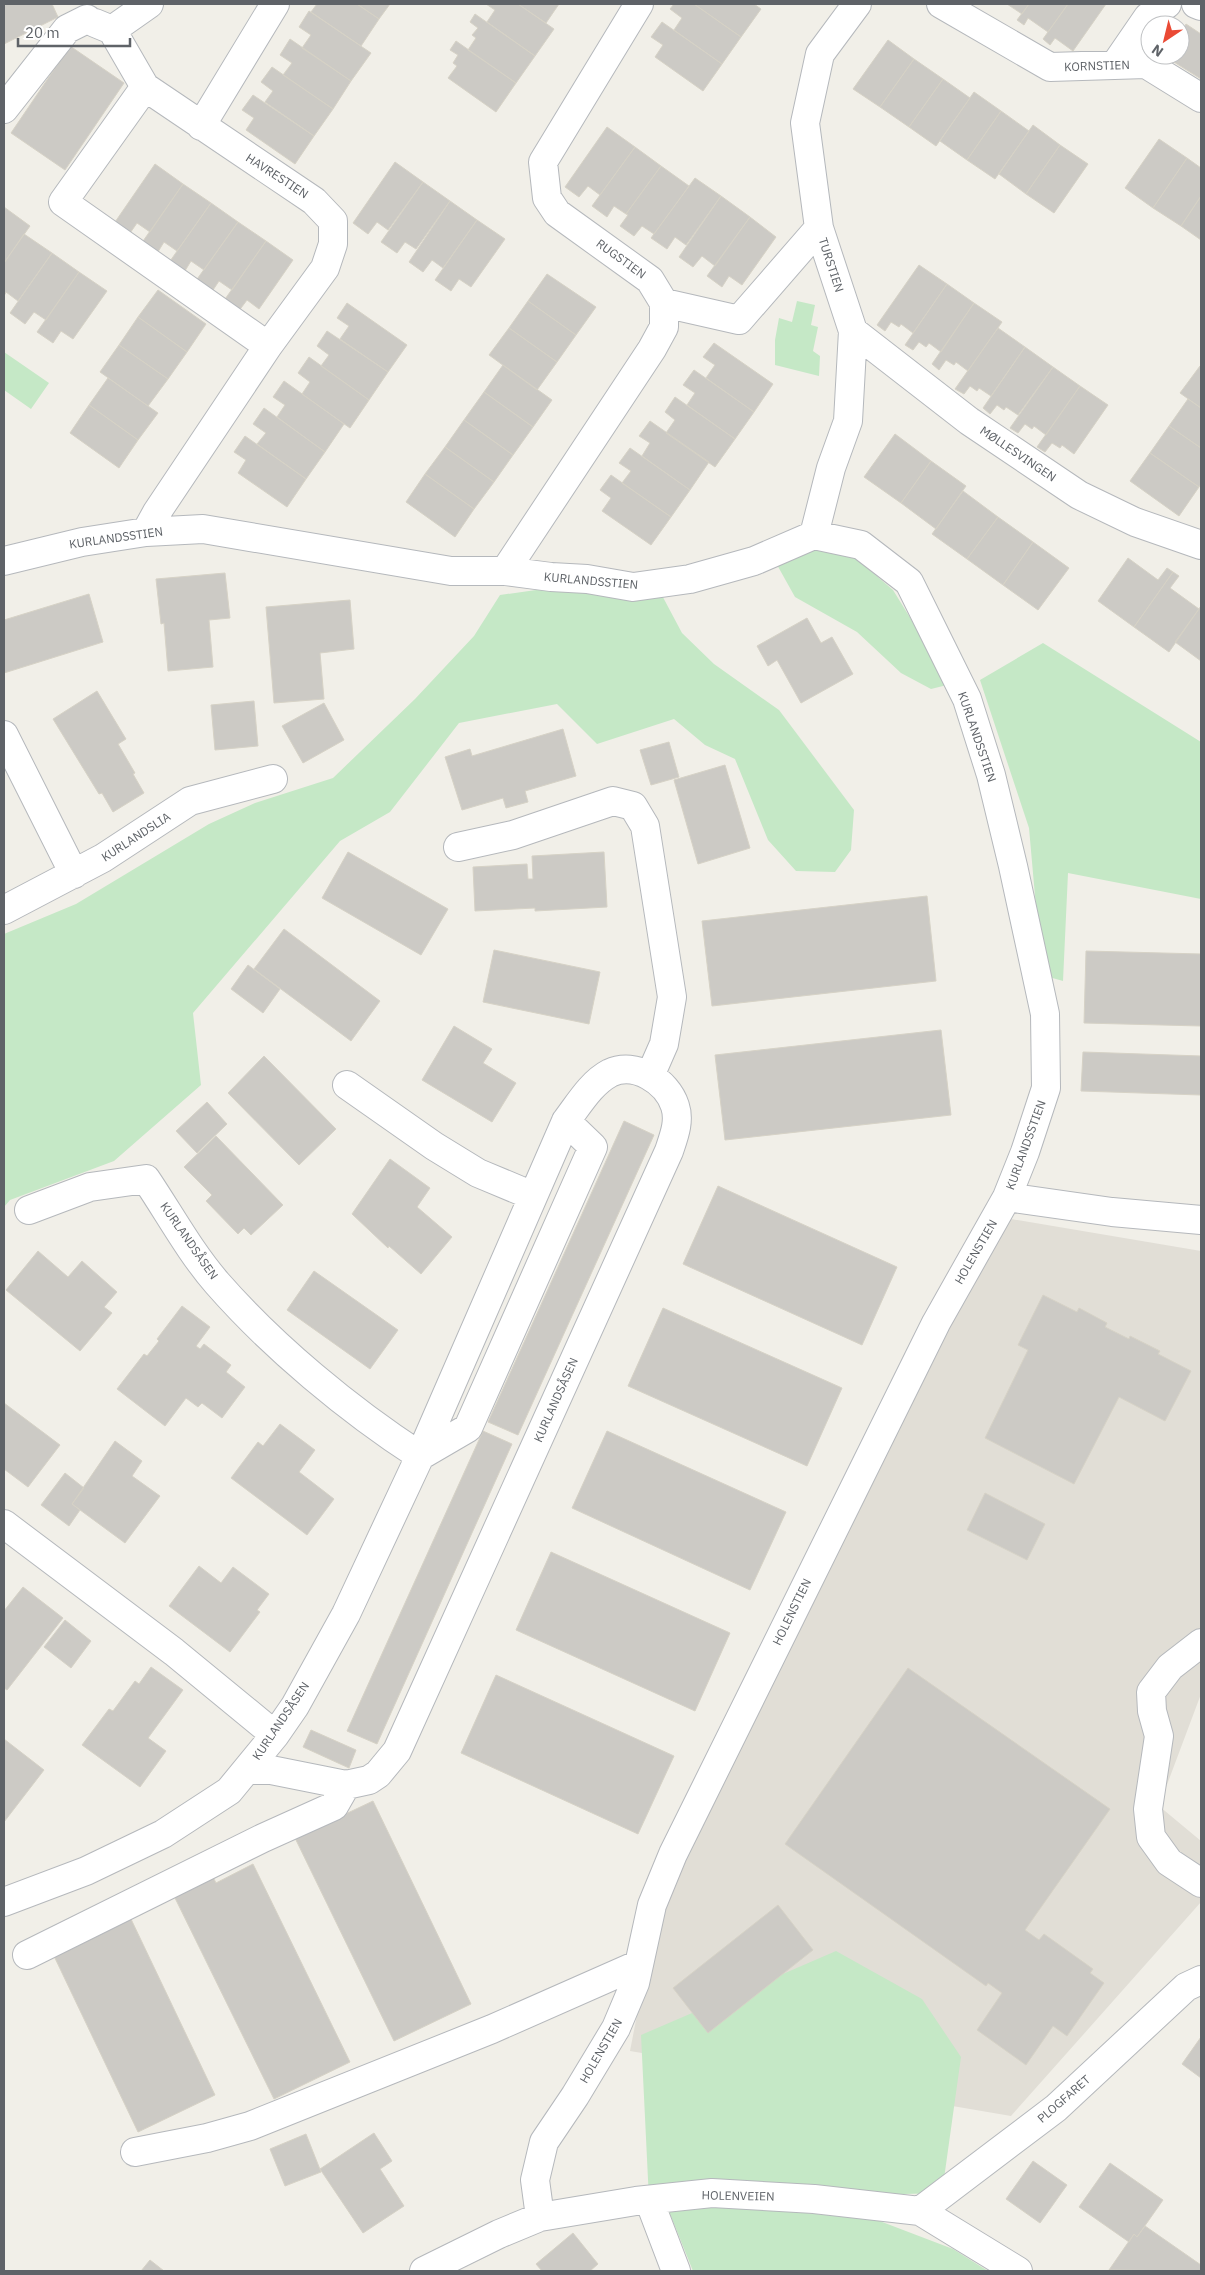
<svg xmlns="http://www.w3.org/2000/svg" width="1205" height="2275" viewBox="0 0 1205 2275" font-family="'IBM Plex Sans',sans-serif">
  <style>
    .education { fill: #e1ded6 }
    .green { fill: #c5e8c6 }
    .building { fill: #cccac5; stroke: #d6d2c6 }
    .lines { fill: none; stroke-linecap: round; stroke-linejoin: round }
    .minor-casing { stroke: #b5b8bc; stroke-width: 30 }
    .minor { stroke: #fff; stroke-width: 28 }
    .labels { text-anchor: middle; stroke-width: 4; stroke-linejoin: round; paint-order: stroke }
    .street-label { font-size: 12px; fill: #5f6368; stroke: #fff }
  </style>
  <rect width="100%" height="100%" fill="#f1efe8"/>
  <path class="education" d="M1005 1218 1201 1251V1694L1159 1806 1201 1841V1902L1011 2116 630 2051 658 1907 815 1592Z"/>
  <path class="green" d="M797 301 815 305 811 325 818 327 813 351 820 356 819 376 775 365V340L779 318 792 322Z
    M4 352 49 383 31 409 4 390Z
    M784 545 844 548 893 590 951 684 931 689 901 673 857 632 795 597 776 563Z
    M657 586 682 633 714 664 779 710 854 810 851 850 835 872 796 871 768 840 735 759 705 745 674 719 597 744 557 704 459 723 390 812 340 841 193 1013 201 1085 114 1161 10 1200 4 1207V934L76 904 209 824 255 803 333 778 415 699 474 636 500 595 536 590 614 592Z
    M1043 643 1201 742V899L1068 873 1063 981 1042 975 1029 828 980 680Z
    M836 1951 922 1999 961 2057 942 2193 675 2200 877 2220 953 2249 988 2271H693L668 2209 649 2200 641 2035Z"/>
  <path class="building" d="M7 4H52L58 17 4 44V6Z
    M317 4H357L379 19 361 46 311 12Z
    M357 4H390L379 19Z
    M486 4H518L554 29 535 56 487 22 495 10Z
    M518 4H559L546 23Z
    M674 4H694L741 37 722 64 674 30 682 18 670 9Z
    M694 4H754L761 9 741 37Z
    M1007 4H1029L1022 14Z
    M1029 4H1068L1048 32 1028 18 1024 25 1017 20Z
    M1068 4H1106L1073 51 1055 38 1050 45 1043 39Z
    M309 11 371 53 351 81 302 48 311 35 299 27Z
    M475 14 535 56 516 83 468 50 476 38 472 35 478 28 470 22Z
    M662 22 722 64 703 91 655 57 663 45 651 37Z
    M1186 24 1201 34V79L1166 57 1180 55V34Z
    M290 39 351 81 333 109 283 75 292 63 280 55Z
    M888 40 914 59 880 107 853 89Z
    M456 41 516 83 496 112 448 78 457 66 453 63 458 55 450 50Z
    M70 46 124 83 65 170 11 133Z
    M914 59 943 79 909 127 880 107Z
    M272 67 333 109 314 136 265 102 273 91 261 82Z
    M943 79 970 98 936 146 909 127Z
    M974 92 1001 111 967 160 940 141Z
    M253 95 314 136 295 164 246 130 254 118 242 110Z
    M1001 111 1029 131 995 179 967 160Z
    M1033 125 1060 145 1026 194 999 174Z
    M607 127 635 147 600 195 588 186 579 197 565 187Z
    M1159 139 1187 158 1153 208 1125 188Z
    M1060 145 1088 164 1054 213 1026 194Z
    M635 147 661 166 626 214 614 206 607 217 592 206Z
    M1187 158 1201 168V196L1181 226 1153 208Z
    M395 162 423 182 388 230 377 222 368 234 353 223Z
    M155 164 183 184 150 232 137 223 128 236 113 225Z
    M661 166 689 186 654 234 642 226 634 236 620 226 628 215 626 214Z
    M695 178 721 196 686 245 675 237 667 249 651 238Z
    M423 182 450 201 416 249 405 242 397 253 381 242Z
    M183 184 211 203 177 251 164 242 156 255 141 244Z
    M721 196 750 217 715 266 702 256 693 267 679 257Z
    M1201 196V240L1181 226Z
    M450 201 477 220 443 268 432 260 423 272 409 262Z
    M211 203 238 222 204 270 191 261 183 274 168 264Z
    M4 207 30 226 4 263Z
    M750 217 776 237 742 285 729 276 722 287 707 276Z
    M477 220 505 239 471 287 459 279 451 291 435 280Z
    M238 222 266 241 232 290 219 281 211 293 195 282Z
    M24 234 52 253 18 301 6 292 4 296V263Z
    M266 241 293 260 259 309 247 300 238 312 223 302Z
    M52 253 79 272 46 320 34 312 25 324 10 313Z
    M919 265 947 284 913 333 901 324 899 327 891 322 885 331 877 325Z
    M79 272 107 291 73 339 61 331 53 343 37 332Z
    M547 274 596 307 576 335 528 301Z
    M947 284 974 303 941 352 929 343 926 347 919 342 913 350 905 345Z
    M158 290 206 324 187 352 138 317Z
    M528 301 576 335 557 362 509 328Z
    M347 303 407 345 388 372 340 339 349 326 337 318Z
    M974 303 1002 322 968 371 956 362 954 365 946 360 939 370 932 364Z
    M138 317 187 352 168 379 119 345Z
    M509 328 557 362 537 390 489 355Z
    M998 328 1025 347 991 396 979 388 977 391 970 386 964 394 955 389Z
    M327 331 388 372 369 400 321 366 329 355 317 346Z
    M714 343 773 384 754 412 706 378 715 365 703 357Z
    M119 345 168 379 148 406 100 372Z
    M1025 347 1053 367 1018 415 1006 407 1004 410 997 405 990 414 983 408Z
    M309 357 369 400 350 428 302 394 310 382 298 373Z
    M503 365 552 400 533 427 484 392Z
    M1200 366 1201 367V408L1180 393Z
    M1053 367 1080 386 1046 435 1034 426 1032 429 1025 424 1018 433 1010 428Z
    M694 370 754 412 735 439 687 405 695 393 683 385Z
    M108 378 158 413 138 440 89 405Z
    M284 381 344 424 325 452 277 417 285 405 273 397Z
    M1080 386 1108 405 1074 454 1062 445 1060 448 1052 443 1045 452 1037 447Z
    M484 392 533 427 513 455 464 420Z
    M675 397 735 439 715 467 666 433 675 420 665 412Z
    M1188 399 1201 408V448L1169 426Z
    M89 405 138 440 119 468 70 433Z
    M264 408 325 452 306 479 257 444 266 433 253 424Z
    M464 420 513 455 494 482 445 447Z
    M650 421 709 462 690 490 642 456 650 443 639 436Z
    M1169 426 1201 448V484L1199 487 1150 453Z
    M895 434 931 461 901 503 864 477Z
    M245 436 306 479 287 507 238 473 246 460 234 452Z
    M445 447 494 482 474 509 425 474Z
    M630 448 690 490 671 517 622 483 631 471 619 463Z
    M1150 453 1199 487 1179 516 1130 481Z
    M931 461 966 486 936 529 901 503Z
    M425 474 474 509 455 537 406 502Z
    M611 475 671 517 651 545 602 511 611 498 600 490Z
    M963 491 998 517 967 559 932 534Z
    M998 517 1033 542 1003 585 967 559Z
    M1033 542 1069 568 1038 610 1003 585Z
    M1128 558 1158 580 1167 568 1173 572 1134 627 1098 601Z
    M1173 572 1179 576 1170 588 1199 609 1169 652 1134 627Z
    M225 573 230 618 209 620 213 667 168 671 164 623 161 624 156 579Z
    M89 594 103 642 4 673V620Z
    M350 600 354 649 320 653 324 699 274 703 266 607Z
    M1201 606V661L1175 642Z
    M807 618 821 643 832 637 853 674 801 703 777 660 768 666 757 646Z
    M97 691 126 739 118 744 135 773 133 774 144 793 113 812 102 793 99 794 53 719Z
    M254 701 258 746 215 750 211 705Z
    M324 703 344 740 303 763 282 726Z
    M563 729 576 776 525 791 528 802 506 808 503 798 462 810 445 757 470 749 472 756Z
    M669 742 679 777 651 785 640 750Z
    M725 765 750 848 698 864 674 780Z
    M348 852 448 909 421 955 322 898Z
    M604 852 607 907 535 911V908L475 911 473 867 527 864 528 879H533L532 856Z
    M927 896 936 981 712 1006 702 921Z
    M284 929 380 1001 351 1041 254 969Z
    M494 950 600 972 589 1024 483 1002Z
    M1086 951 1201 954V1026L1084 1023Z
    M248 965 280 989 263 1013 231 989Z
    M454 1026 492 1049 483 1063 516 1083 492 1122 422 1080Z
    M941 1030 951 1115 725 1140 715 1055Z
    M1083 1052 1201 1056V1095L1081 1091Z
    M264 1056 336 1129 299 1165 228 1093Z
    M207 1102 227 1124 197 1153 176 1131Z
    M624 1121 654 1135 518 1435 488 1422Z
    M216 1136 283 1205 251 1235 244 1228 238 1234 206 1201 212 1195 184 1167Z
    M390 1159 430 1188 417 1207 452 1237 421 1274 389 1246 388 1248 352 1214Z
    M718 1186 897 1267 862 1345 683 1264Z
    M38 1251 68 1277 82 1261 117 1292 104 1307 112 1313 80 1351 6 1290Z
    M314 1271 398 1330 370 1369 287 1310Z
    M1043 1295 1077 1312 1079 1308 1107 1323 1105 1327 1129 1339 1130 1336 1160 1351 1158 1354 1191 1371 1165 1421 1119 1397 1074 1484 985 1438 1028 1350 1018 1345Z
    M182 1306 210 1327 196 1346 200 1349 204 1344 231 1365 226 1372 245 1387 222 1418 202 1403 198 1407 186 1398 165 1426 117 1389 144 1354 147 1356 159 1341 157 1339Z
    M663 1308 842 1388 807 1466 628 1386Z
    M4 1403 60 1445 28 1487 4 1469Z
    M280 1424 315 1450 299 1472 334 1499 307 1535 231 1478 258 1442 263 1446Z
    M483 1431 512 1444 377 1744 347 1731Z
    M607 1431 786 1512 750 1590 572 1508Z
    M115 1441 142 1461 132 1476 160 1496 125 1543 72 1504Z
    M65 1473 84 1488 72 1504 80 1510 69 1526 41 1505Z
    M985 1493 1045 1524 1027 1560 967 1530Z
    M551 1552 730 1633 695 1711 516 1630Z
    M199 1566 221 1583 233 1567 269 1594 257 1610 260 1612 230 1652 169 1606Z
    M23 1587 63 1618 7 1690 4 1688V1611Z
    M65 1620 91 1641 71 1668 44 1647Z
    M151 1667 183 1690 148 1738 166 1751 140 1787 82 1745 109 1709 113 1711 135 1681 139 1684Z
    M908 1668 1110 1809 1025 1930 1039 1940 1044 1934 1093 1969 1090 1973 1104 1983 1067 2036 1053 2026 1026 2065 977 2030 1002 1993 988 1983 986 1986 785 1844Z
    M496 1675 674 1756 638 1834 461 1753Z
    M311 1730 356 1750 349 1768 303 1747Z
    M4 1739 44 1770 4 1822Z
    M373 1801 471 2004 394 2041 295 1838Z
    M253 1864 350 2062 274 2099 174 1896 213 1877 216 1883Z
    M778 1905 813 1950 708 2033 673 1988Z
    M130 1917 215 2095 138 2132 53 1954Z
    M1201 2037V2078L1182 2064Z
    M374 2133 392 2161 380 2169 404 2206 363 2233 320 2169Z
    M306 2134 321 2172 285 2186 270 2149Z
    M1033 2161 1067 2185 1040 2223 1006 2199Z
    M1110 2163 1163 2200 1137 2237 1134 2234 1129 2242 1079 2207Z
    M1145 2226 1201 2265V2271L1109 2270 1134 2234 1137 2237Z
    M573 2233 598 2264 590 2271H542L536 2264Z
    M150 2260 164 2271H141Z"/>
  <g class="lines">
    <g class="minor-casing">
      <path id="minor" d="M941 4 1050 67 1146 64 1201 98
        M1196 4 1201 6
        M95 23 112 30 149 4
        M112 30 145 87 63 202 268 346
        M1115 65 1148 17 1167 4
        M145 87 314 201 333 221V244L325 268 268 346 157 512 146 532
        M4 109 67 29 87 19
        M201 126 275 4
        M664 303 739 320 819 228
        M853 331 969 421 1079 495 1135 522 1201 545
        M814 535 831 468 848 421 853 331 819 228 805 123 820 54 857 4
        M4 561 82 542 146 532 203 529 451 571H505L551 577 587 579 633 587 690 579 754 561 814 535 861 545 909 582 967 699 991 775 1013 866 1045 1014 1046 1088 1025 1152 1007 1197
        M505 571 652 349 664 327V303L650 280 557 213 547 198 543 162 639 4
        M4 735 74 874
        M458 847 513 835 613 801 633 806 645 826 672 997 664 1044 650 1076
        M4 910 103 858 190 801 273 779
        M347 1085 434 1146 478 1173 533 1196
        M29 1210 90 1187 146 1179C169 1213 190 1252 217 1283 273 1347 349 1410 420 1456L468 1428 593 1147 566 1121
        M4 1524 174 1652 275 1735
        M1201 1643 1170 1667 1151 1692 1152 1711 1159 1736 1148 1809 1151 1837 1169 1862 1201 1883
        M4 1902 86 1871 163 1834 229 1791 275 1735 295 1706 346 1614 420 1456 566 1121C579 1104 591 1083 610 1073 635 1061 667 1081 675 1106 680 1121 674 1136 669 1151L397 1751 378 1774 369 1780 346 1785 271 1770H247
        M27 1955 263 1838 334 1806 346 1785
        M135 2152 207 2138 250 2126 492 2029 637 1965
        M649 2200 676 2271
        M920 2211 1056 2108 1186 1987 1201 1980
        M540 2217 535 2180 544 2142 575 2096 616 2028 635 1983 652 1905 673 1854 936 1323 1007 1197 1112 1212 1201 1220
        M424 2271 499 2234 540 2217 636 2201 712 2193 814 2199 920 2211 1018 2271"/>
    </g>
    <use href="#minor" class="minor"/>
  </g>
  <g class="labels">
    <g class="street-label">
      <text transform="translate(1097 66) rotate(-2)" y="4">KORNSTIEN</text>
      <text transform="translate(277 176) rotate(33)" y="4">HAVRESTIEN</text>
      <text transform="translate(621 259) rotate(36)" y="4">RUGSTIEN</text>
      <text transform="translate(831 265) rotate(72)" y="4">TURSTIEN</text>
      <text transform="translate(1018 454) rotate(34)" y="4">MØLLESVINGEN</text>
      <text transform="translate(116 538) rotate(-8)" y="4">KURLANDSSTIEN</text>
      <text transform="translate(591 581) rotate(5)" y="4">KURLANDSSTIEN</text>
      <text transform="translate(977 737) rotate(71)" y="4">KURLANDSSTIEN</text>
      <text transform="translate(136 837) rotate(-33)" y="4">KURLANDSLIA</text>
      <text transform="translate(1026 1145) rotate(-70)" y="4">KURLANDSSTIEN</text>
      <text transform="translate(189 1241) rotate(55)" y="4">KURLANDSÅSEN</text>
      <text transform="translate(976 1252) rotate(-60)" y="4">HOLENSTIEN</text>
      <text transform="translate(556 1400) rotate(-66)" y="4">KURLANDSÅSEN</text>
      <text transform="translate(792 1612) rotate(-64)" y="4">HOLENSTIEN</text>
      <text transform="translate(281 1721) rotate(-56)" y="4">KURLANDSÅSEN</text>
      <text transform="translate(601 2051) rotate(-60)" y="4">HOLENSTIEN</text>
      <text transform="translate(1064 2099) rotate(-41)" y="4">PLOGFARET</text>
      <text transform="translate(738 2196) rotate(1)" y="4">HOLENVEIEN</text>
    </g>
  </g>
  <rect width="1205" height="2275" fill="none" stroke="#5f6368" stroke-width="10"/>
  <g transform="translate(1165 40) rotate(215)"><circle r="24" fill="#ffffff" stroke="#bfc1c3"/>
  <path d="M0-4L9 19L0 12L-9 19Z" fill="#ea4a35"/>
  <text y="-8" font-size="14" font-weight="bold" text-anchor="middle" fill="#5f6368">N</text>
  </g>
  <path d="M18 38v8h112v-8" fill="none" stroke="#5f6368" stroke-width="2.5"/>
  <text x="25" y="38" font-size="15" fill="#5f6368" stroke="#ffffff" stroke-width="4" paint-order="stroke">20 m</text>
</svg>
